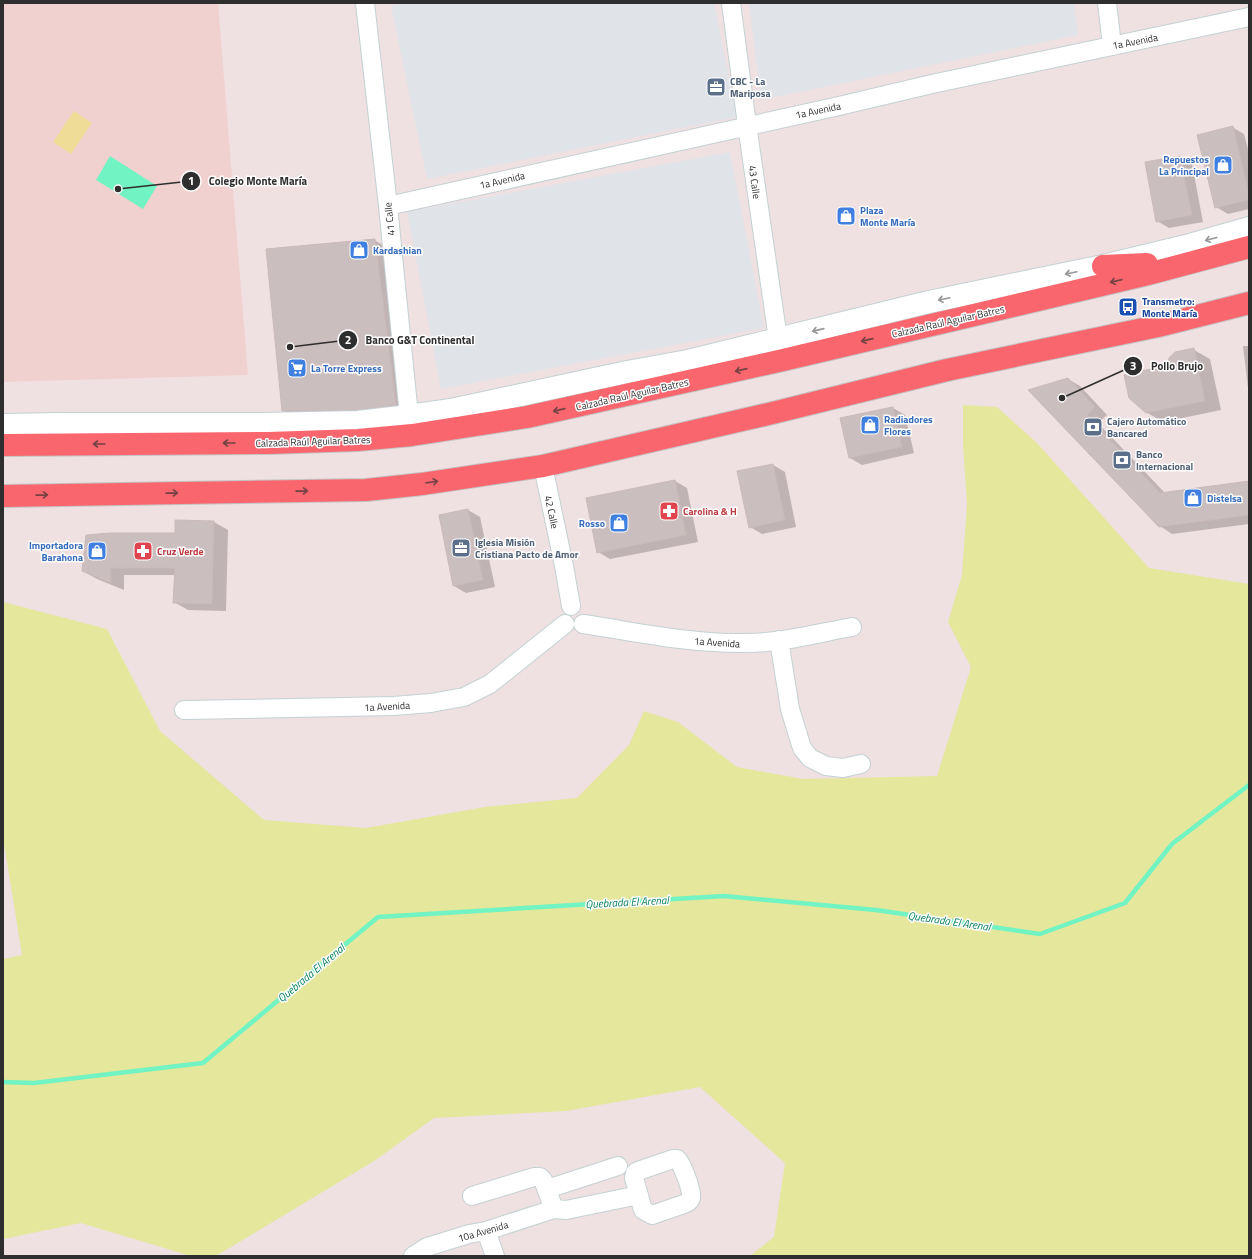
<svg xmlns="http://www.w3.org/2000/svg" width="1252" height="1259" viewBox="0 0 1252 1259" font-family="'Titillium Web',sans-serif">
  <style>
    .industrial { fill: #e0e3e8 }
    .education { fill: #f1d1d0 }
    .green { fill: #e5e79c }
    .pitch { fill: #eedc97 }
    .water { fill: #71f3c3 }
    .shadow { fill: #0003 }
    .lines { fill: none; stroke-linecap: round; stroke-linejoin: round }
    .stream { stroke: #71f3c3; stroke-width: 4.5 }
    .building { fill: #cbbebf; stroke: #cbb9b9 }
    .minor-casing { stroke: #c4d1d4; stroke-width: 20 }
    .tertiary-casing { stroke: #c4d1d4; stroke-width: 24 }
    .trunk-casing { stroke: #c4c4c4; stroke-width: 24 }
    .minor { stroke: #fff; stroke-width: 18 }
    .tertiary { stroke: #fff; stroke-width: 22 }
    .trunk { stroke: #fa666e; stroke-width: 22 }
    .oneway { stroke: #969696 }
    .oneway2 { stroke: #754244 }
    .labels { text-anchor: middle; stroke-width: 3; stroke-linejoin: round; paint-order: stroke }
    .street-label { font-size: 10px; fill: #2e2e2e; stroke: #fff }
    .service-label { font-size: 10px; font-weight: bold; fill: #4e5e75; stroke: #fff; text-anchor: start }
    .shop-label { font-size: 10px; font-weight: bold; fill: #366cbe; stroke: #fff; text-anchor: start }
    .transit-label { font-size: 10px; font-weight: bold; fill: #164399; stroke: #fff; text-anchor: start }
    .health-label { font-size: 10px; font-weight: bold; fill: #be3a42; stroke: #fff; text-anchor: start }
    .water-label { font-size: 11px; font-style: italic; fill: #0b825e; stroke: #fff }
    .leader { fill: none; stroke: #2e2e2e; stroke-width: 1.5 }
    .callout-dot { fill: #2e2e2e; stroke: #fff; stroke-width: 1.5 }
    .mark-label { font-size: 12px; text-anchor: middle; font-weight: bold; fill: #fff }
    .callout-label { font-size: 11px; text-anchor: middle; font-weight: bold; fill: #2e2e2e; stroke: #fff; stroke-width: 3; stroke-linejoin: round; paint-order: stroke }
  </style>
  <rect width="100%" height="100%" fill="#efe0e1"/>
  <path class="industrial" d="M404 3H714L737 117 427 179 391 6Z
    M749 3H1074L1078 35 761 100Z
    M730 152 764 328 441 389 407 212Z"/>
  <path class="education" d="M3 3H218L248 375 3 382Z"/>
  <path class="green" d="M963 405 997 407 1037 443 1149 568 1249 584V1256H750L774 1237 785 1163 700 1087 566 1111 434 1118 374 1161 216 1256H191L81 1223 3 1239V959L22 955 3 837V602L107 629 160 731 264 820 366 828 485 807 577 798 629 745 644 711 678 722 737 767 803 779 937 776 971 667 948 622 962 575 967 504 963 445Z"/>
  <path class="pitch" d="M74 111 92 123 71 154 53 142Z"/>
  <path class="water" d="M110 156 157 186 143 209 96 180Z"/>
  <path class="shadow" d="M1232 127 1244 134 1249 153V209L1228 214 1216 207Z
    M1180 157 1192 164 1203 222 1169 228 1157 221Z
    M374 240 390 249 412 414 299 420 283 410Z
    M1243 346H1249V396Z
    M1194 350 1210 359 1221 410 1163 422 1146 412 1169 366Z
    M1068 379 1080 386 1107 415 1098 423 1165 493 1249 482V524L1172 534 1160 526 1030 390Z
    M893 408 905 415 914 453 862 465 850 458 841 419Z
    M773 465 785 472 796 527 762 534 750 527Z
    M675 481 687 488 698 542 610 559 598 552Z
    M468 510 480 517 495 587 466 593 454 586Z
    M214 522 228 530 226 611 188 610 174 602 175 575H124V590L97 579 83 571 176 534Z"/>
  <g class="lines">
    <path class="stream" d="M3 1082 34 1083 203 1063 378 917 724 896 876 910 1040 934 1125 903 1172 844 1249 785"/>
  </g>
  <path class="building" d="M1233 126 1249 194V200L1215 208 1197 135Z
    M1180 156 1192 215 1156 222 1145 162Z
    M375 239 396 405 357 410 282 411 266 249Z
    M1194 348 1205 401 1146 413 1129 398 1124 375 1168 365 1169 358 1175 352Z
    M1068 378 1095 407 1087 415 1160 493 1249 481V515L1159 527 1028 390Z
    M893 407 902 447 849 458 840 418Z
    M773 464 785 520 749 528 737 471Z
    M675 480 686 535 597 553 586 498Z
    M468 509 483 580 453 586 439 515Z
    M175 520 214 521 212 604 173 603 175 568H110L111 583 82 571 86 535 110 533H175Z"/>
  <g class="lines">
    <g class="minor-casing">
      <path id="minor" d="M365 3 388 206 409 416 411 430
        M731 3 747 125 778 339 781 353
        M1107 3 1112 45
        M388 206 839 106 932 84 1249 17
        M543 466 564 566 571 606
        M583 624C637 632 691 644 746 643 782 643 818 633 852 627
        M779 640 790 709 802 748 810 758 826 766 843 768 861 764
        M184 710 394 706 431 703 464 697 490 684 565 624
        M673 1159H677C682 1163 693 1192 691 1198 690 1201 687 1203 684 1204L652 1215 643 1210 634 1178 635 1173 638 1171Z
        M547 1189 618 1166
        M472 1196 534 1177H540L543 1180 554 1209
        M486 1231 495 1256
        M413 1256 427 1247 469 1234 486 1231 554 1209 566 1210 639 1195"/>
    </g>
    <g class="tertiary-casing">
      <path id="tertiary" d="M3 425 62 424H262L358 422 409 416 451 410 627 372 688 361 929 302 1103 266 1186 246 1249 228"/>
    </g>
    <g class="trunk-casing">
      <path id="trunk" d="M1103 266 1147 264
        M3 445 268 443 358 440 412 435 527 417 783 360 1148 274 1249 247
        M3 496 366 490 422 484 543 466 764 415 947 370 1158 326 1249 303"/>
    </g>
    <use href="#minor" class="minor"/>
    <use href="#tertiary" class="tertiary"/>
    <use href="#trunk" class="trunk"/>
  </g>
  <defs><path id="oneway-shaft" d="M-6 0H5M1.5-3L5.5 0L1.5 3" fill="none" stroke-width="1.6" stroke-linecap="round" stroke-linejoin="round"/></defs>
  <g class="oneway">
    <use href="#oneway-shaft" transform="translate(1211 239) rotate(165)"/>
    <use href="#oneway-shaft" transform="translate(1071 273) rotate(168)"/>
    <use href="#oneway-shaft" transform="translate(944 299) rotate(168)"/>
    <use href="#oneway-shaft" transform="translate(818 330) rotate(167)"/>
  </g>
  <g class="oneway2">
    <use href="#oneway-shaft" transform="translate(1116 281) rotate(167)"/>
    <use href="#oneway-shaft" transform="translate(867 340) rotate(167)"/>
    <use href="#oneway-shaft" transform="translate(741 370) rotate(167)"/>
    <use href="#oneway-shaft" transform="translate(559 410) rotate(167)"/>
    <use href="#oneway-shaft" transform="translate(229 443) rotate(180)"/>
    <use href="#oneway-shaft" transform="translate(99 444) rotate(180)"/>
    <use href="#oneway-shaft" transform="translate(432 482) rotate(-8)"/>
    <use href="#oneway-shaft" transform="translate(302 491) rotate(-1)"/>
    <use href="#oneway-shaft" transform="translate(172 493) rotate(-1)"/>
    <use href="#oneway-shaft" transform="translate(42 495) rotate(-1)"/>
  </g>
  <defs>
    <g id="office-square" transform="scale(1)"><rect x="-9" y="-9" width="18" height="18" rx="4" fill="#5c6f8a" stroke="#fff"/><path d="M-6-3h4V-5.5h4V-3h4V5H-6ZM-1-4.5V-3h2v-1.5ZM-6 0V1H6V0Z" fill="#fff"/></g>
    <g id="shop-square" transform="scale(1)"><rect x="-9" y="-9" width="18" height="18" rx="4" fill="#3f7fe0" stroke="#fff"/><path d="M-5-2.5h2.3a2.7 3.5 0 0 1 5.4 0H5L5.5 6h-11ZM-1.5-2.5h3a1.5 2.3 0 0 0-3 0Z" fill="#fff"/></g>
    <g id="bus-square" transform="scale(1)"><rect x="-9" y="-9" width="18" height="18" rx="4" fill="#1a4fb4" stroke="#fff"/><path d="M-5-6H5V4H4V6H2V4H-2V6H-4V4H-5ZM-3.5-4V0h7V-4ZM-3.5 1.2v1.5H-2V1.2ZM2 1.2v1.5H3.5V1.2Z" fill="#fff"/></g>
    <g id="supermarket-square" transform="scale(1)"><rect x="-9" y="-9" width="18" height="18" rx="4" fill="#3f7fe0" stroke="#fff"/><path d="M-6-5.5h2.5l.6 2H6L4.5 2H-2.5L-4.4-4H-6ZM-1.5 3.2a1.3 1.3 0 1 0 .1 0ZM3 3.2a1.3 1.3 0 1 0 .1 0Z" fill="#fff"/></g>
    <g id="bank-square" transform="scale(1)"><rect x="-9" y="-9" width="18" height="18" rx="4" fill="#5c6f8a" stroke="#fff"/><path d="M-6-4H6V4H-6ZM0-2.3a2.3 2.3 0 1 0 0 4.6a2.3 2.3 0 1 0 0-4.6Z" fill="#fff"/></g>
    <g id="pharmacy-square" transform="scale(1)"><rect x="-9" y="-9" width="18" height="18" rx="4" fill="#e0444e" stroke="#fff"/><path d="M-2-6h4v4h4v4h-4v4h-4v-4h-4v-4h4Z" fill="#fff"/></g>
  </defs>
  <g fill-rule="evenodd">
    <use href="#office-square" x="716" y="87"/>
    <use href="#shop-square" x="1223" y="165"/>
    <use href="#shop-square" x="846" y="216"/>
    <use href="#shop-square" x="359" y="250"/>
    <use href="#bus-square" x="1128" y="307"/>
    <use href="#supermarket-square" x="297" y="368"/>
    <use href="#shop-square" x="870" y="425"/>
    <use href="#bank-square" x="1093" y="427"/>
    <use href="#bank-square" x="1122" y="460"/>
    <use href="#shop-square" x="1193" y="498"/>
    <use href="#pharmacy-square" x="669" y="511"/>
    <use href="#shop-square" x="619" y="523"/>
    <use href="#office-square" x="461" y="548"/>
    <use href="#shop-square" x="97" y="551"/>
    <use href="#pharmacy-square" x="143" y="551"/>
  </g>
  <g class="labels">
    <g class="street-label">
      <text transform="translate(1135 41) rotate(-11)" y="4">1a Avenida</text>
      <text transform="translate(818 110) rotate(-12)" y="4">1a Avenida</text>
      <text transform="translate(502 180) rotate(-13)" y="4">1a Avenida</text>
      <text transform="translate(755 182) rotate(82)" y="4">43 Calle</text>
      <text transform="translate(389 219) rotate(-96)" y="4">41 Calle</text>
      <text transform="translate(948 321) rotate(-13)" y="4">Calzada Raúl Aguilar Batres</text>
      <text transform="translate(632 394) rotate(-13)" y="4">Calzada Raúl Aguilar Batres</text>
      <text transform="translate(313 441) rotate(-2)" y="4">Calzada Raúl Aguilar Batres</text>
      <text transform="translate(552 512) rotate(78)" y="4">42 Calle</text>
      <text transform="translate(717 642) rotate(4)" y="4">1a Avenida</text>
      <text transform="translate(387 706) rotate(-3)" y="4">1a Avenida</text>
      <text transform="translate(483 1231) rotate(-16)" y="4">10a Avenida</text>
    </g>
    <g class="service-label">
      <text x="730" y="85">CBC - La<tspan x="730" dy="12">Mariposa</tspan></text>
      <text x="1107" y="425">Cajero Automático<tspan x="1107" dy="12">Bancared</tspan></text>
      <text x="1136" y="458">Banco<tspan x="1136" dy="12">Internacional</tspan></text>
      <text x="475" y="546">Iglesia Misión<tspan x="475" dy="12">Cristiana Pacto de Amor</tspan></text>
    </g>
    <g class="shop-label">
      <text x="1209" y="163" text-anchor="end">Repuestos<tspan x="1209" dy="12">La Principal</tspan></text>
      <text x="860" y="214">Plaza<tspan x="860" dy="12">Monte María</tspan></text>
      <text x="373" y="254">Kardashian</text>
      <text x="311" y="372">La Torre Express</text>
      <text x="884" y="423">Radiadores<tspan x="884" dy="12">Flores</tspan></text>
      <text x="1207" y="502">Distelsa</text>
      <text x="605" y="527" text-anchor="end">Rosso</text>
      <text x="83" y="549" text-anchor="end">Importadora<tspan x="83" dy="12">Barahona</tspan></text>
    </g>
    <g class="transit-label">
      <text x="1142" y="305">Transmetro:<tspan x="1142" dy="12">Monte María</tspan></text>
    </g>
    <g class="health-label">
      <text x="683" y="515">Carolina &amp; H</text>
      <text x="157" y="555">Cruz Verde</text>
    </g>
    <g class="water-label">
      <text transform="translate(627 902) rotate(-3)" y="4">Quebrada El Arenal</text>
      <text transform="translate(949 921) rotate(8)" y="4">Quebrada El Arenal</text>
      <text transform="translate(311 973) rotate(-40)" y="4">Quebrada El Arenal</text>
    </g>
  </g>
  <path class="leader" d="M118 189L191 181M290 347L348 340M1062 398L1133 366"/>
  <g class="callout-dot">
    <circle cx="118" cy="189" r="4"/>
    <circle cx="290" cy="347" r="4"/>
    <circle cx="1062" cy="398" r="4"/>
    <circle cx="191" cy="181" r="10"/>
    <circle cx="348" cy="340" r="10"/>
    <circle cx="1133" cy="366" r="10"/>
  </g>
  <g class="mark-label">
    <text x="191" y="185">1</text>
    <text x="348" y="344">2</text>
    <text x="1133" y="370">3</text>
  </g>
  <g class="callout-label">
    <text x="258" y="185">Colegio Monte María</text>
    <text x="420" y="344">Banco G&amp;T Continental</text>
    <text x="1177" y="370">Pollo Brujo</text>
  </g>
  <rect width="1252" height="1259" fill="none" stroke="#2e2e2e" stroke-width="8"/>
</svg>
